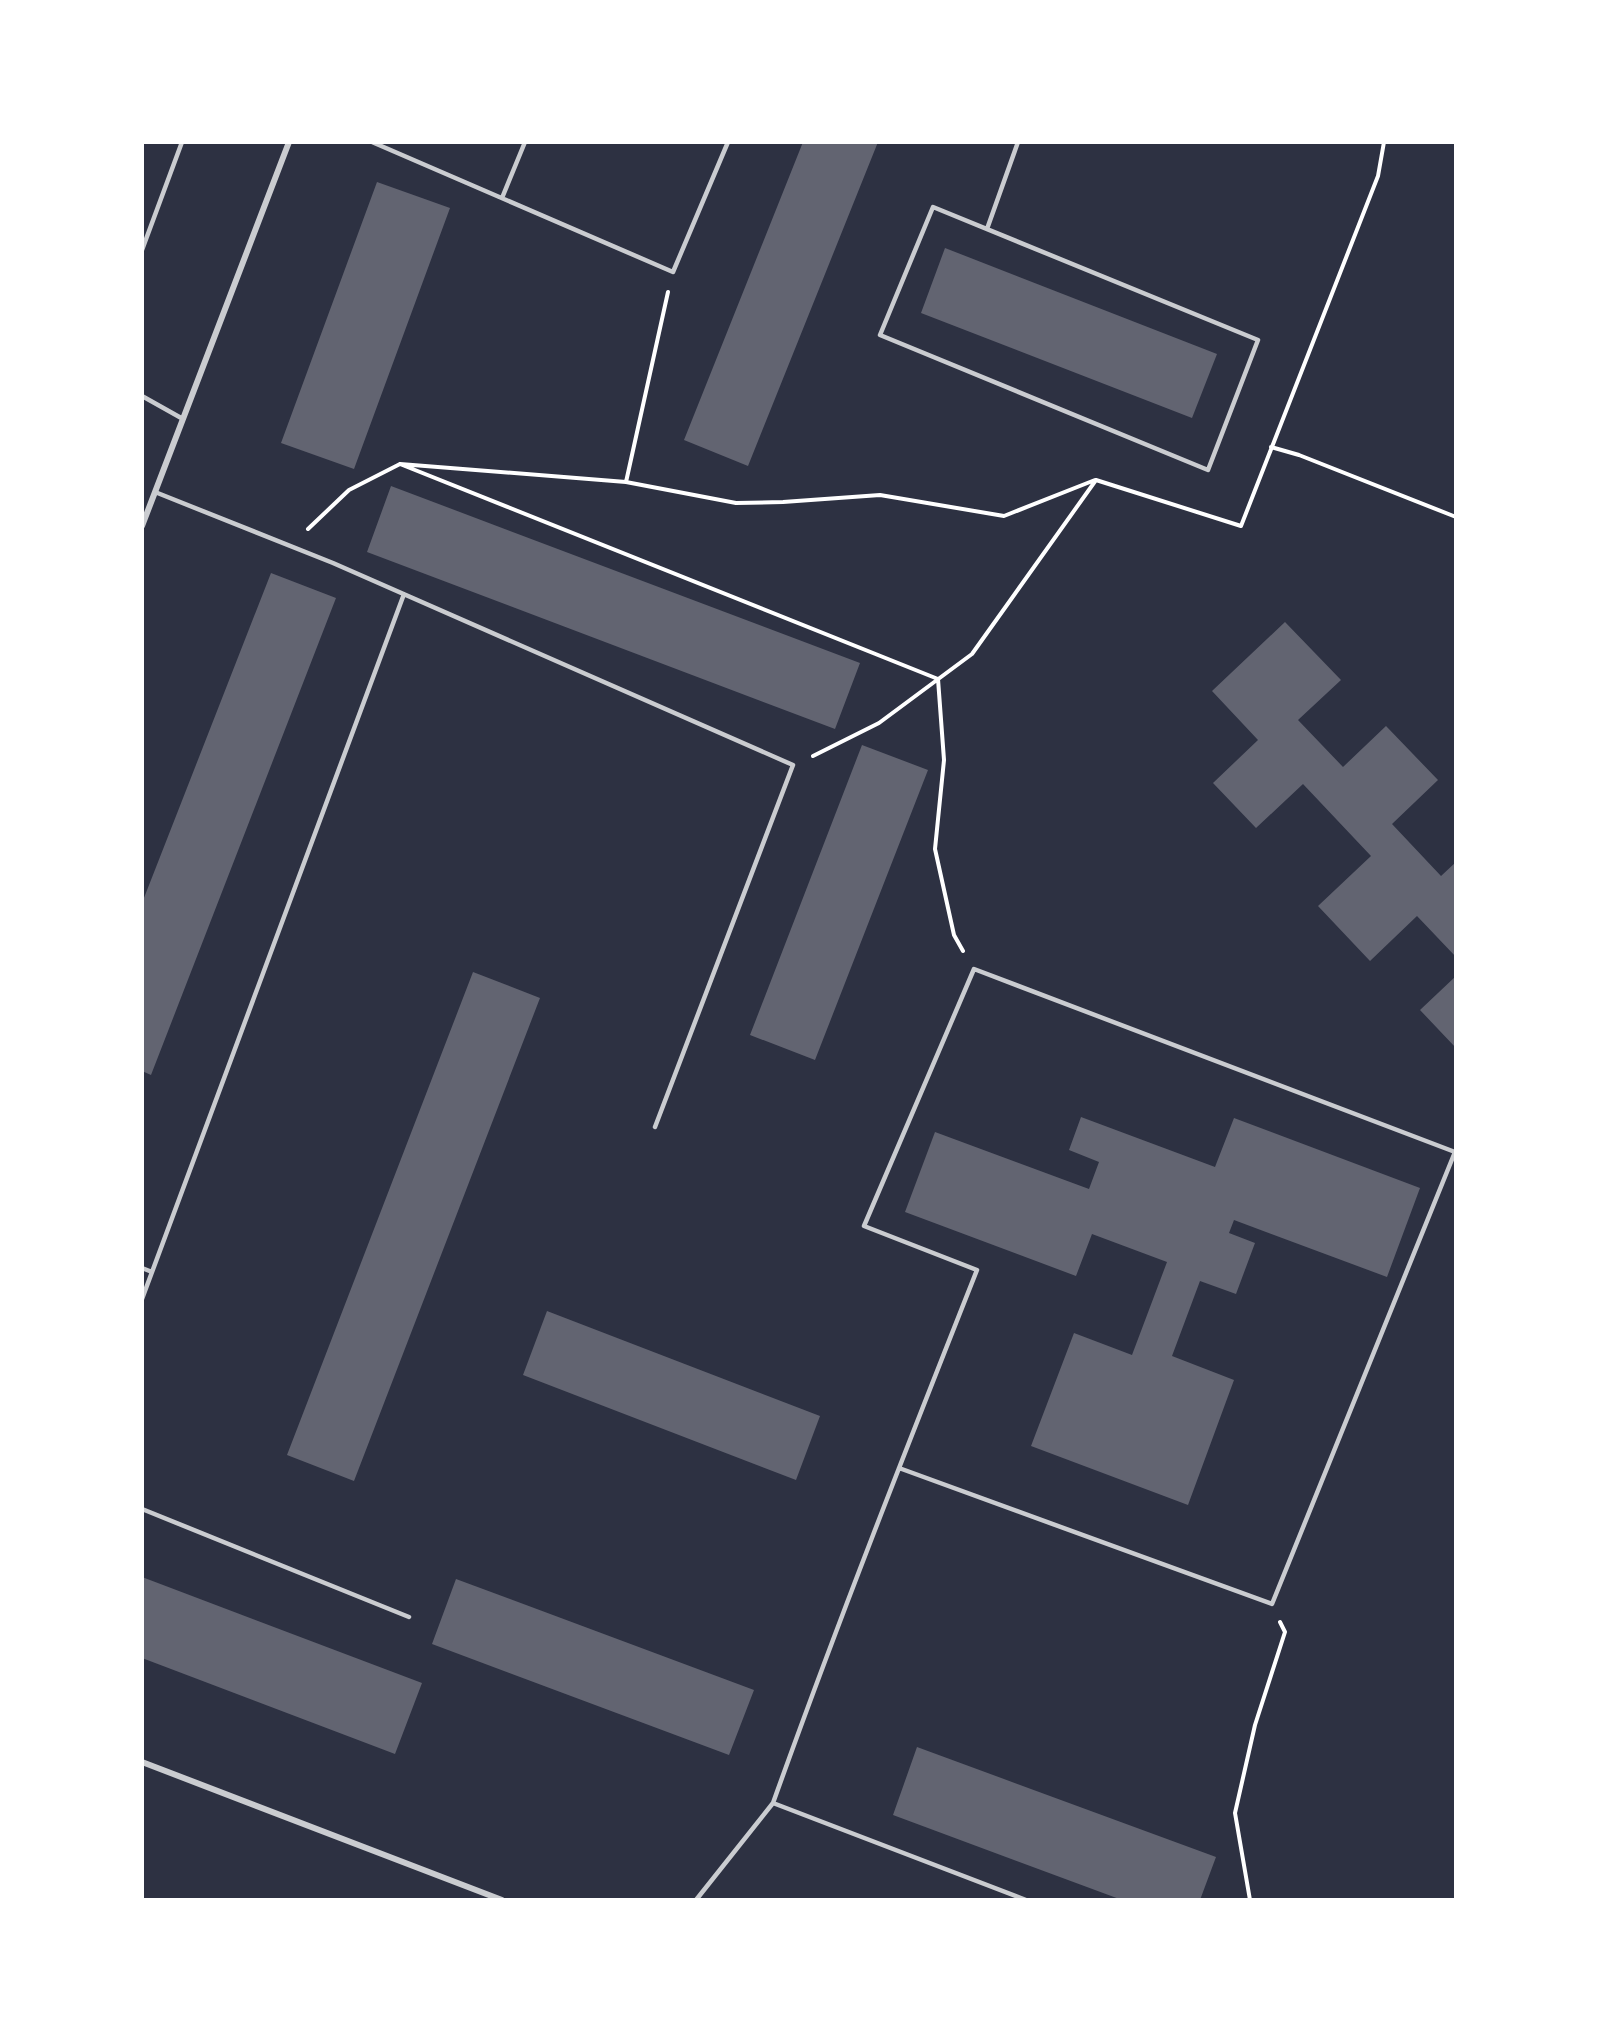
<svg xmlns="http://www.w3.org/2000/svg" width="1598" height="2042" viewBox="0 0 1598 2042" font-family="'PT Sans',sans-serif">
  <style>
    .building { fill: #626471 }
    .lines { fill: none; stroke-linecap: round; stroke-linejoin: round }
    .path { stroke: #fff; stroke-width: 4 }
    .service { stroke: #caccd0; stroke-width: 4.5 }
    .minor { stroke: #caccd0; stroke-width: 6 }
  </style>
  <rect width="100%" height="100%" fill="#2d3142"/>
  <path class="building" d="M803 142H878L748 466 684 440Z
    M377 182 450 208 354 469 281 443Z
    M945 248 1217 354 1192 418 921 313Z
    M391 486 860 663 835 729 367 552Z
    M271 573 336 598 151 1075 142 1071V903Z
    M1285 622 1341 680 1298 720 1343 767 1386 726 1438 780 1392 824 1441 876 1456 862V957L1417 916 1370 961 1318 906 1371 856 1303 784 1256 828 1213 783 1258 740 1212 691Z
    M862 745 928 770 815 1060 750 1035Z
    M473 972 540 998 354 1481 287 1455Z
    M1456 976V1048L1420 1010Z
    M1081 1117 1215 1167 1234 1118 1420 1188 1387 1277 1234 1220 1229 1233 1255 1243 1236 1294 1200 1281 1172 1356 1234 1380 1188 1505 1031 1446 1074 1333 1132 1355 1167 1262 1092 1234 1076 1276 905 1212 935 1132 1089 1189 1099 1162 1069 1150Z
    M547 1311 820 1416 796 1480 523 1375Z
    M142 1577 422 1683 395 1754 142 1658Z
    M456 1579 754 1690 729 1755 432 1644Z
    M917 1747 1216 1857 1200 1900H1122L893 1815Z"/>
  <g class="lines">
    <path class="path" d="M1271 447 1299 455 1456 517
      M400 464 938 679 944 760 935 849 954 935 963 951
      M626 482 668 292
      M308 529 349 490 400 464 626 482 736 503 783 502 880 495 1004 516 1095 480
      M813 756 879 723 972 654 1096 480 1241 526 1378 176 1384 142
      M1250 1900 1235 1813 1255 1725 1285 1632 1280 1622"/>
    <path class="service" d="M372 142 673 272 728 142
      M502 198 525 142
      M933 207 1258 340 1208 470 880 335Z
      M987 229 1018 142
      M142 250 182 142
      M142 396 183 419
      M155 492 333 563 793 765 655 1127
      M142 1268 152 1272
      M142 1299 404 594
      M142 1509 409 1617
      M773 1803C837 1624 907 1447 977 1270L864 1226 974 969 1455 1152 1272 1604 899 1468
      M696 1900 773 1803 1026 1900"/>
    <path class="minor" d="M142 526 289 142
      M142 1762 502 1900"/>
  </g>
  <rect width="1598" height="2042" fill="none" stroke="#ffffff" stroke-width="288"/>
</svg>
